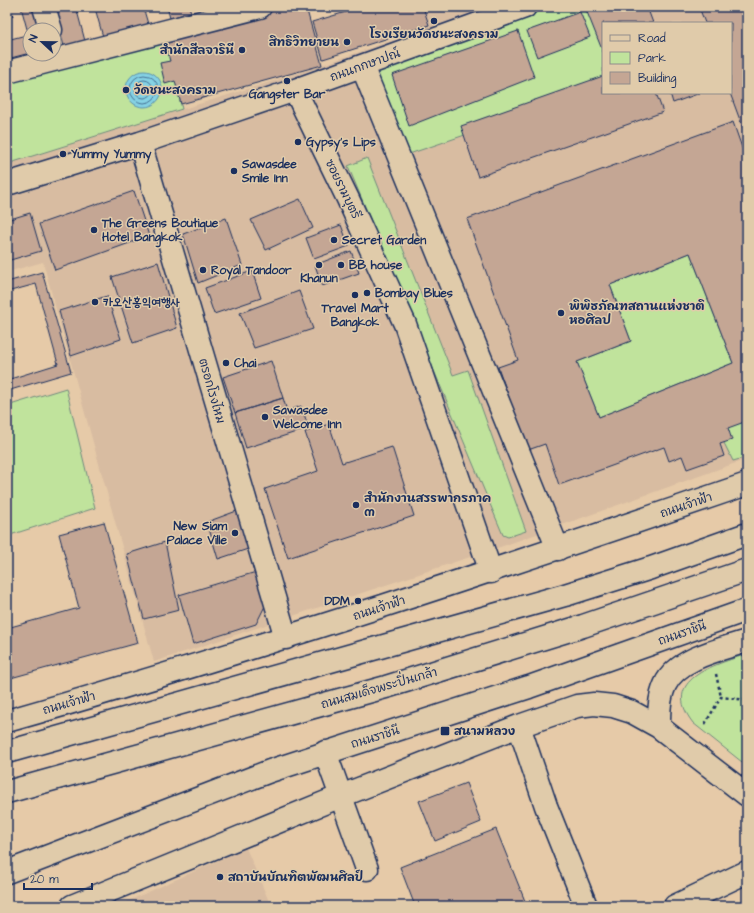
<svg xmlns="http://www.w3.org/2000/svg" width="754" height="913" viewBox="0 0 754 913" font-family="'Architects Daughter','Poor Story','Playpen Sans Thai',sans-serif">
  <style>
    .built { fill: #d8bca1; fill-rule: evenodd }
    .green { fill: #c0e39c; stroke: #6e897d }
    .water { fill: #85d2e4; stroke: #5b91ae }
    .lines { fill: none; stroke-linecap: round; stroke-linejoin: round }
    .shore { stroke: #457094; stroke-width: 1 }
    .building { fill: #c4a694; stroke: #1b2f5e; fill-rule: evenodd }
    .minor-casing { stroke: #1b2f5e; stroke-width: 25 }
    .major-casing { stroke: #1b2f5e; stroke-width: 25 }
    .path { stroke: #1b2f5e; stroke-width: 2.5; stroke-dasharray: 3 3; stroke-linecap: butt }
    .minor { stroke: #e0cbaa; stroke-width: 22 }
    .major { stroke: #e0cbaa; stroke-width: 22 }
    .poi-dot { fill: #1b2f5e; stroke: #e0cbaa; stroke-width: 1.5 }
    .labels { text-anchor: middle; stroke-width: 3; stroke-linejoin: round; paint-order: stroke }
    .poi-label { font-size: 12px; font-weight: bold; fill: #1b2f5e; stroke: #e0cbaa; text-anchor: start }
    .street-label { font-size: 12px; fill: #1b2f5e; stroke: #e0cbaa }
  </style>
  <rect width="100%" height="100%" fill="#e6caa8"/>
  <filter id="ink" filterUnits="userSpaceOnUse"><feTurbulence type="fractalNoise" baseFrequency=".025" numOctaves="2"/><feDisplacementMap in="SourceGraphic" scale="8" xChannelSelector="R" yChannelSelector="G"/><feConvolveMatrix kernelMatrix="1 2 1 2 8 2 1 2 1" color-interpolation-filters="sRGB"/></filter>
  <g filter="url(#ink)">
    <path class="built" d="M418 7H747V459L500 547 154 662 43 262 7 272V164L308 70 424 29ZM603 23H731V93H603Z
      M246 848 271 906H117Z"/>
    <path class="green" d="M550 7H645L603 23V88L409 154 372 70Z
      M164 35 182 109 7 164V66Z
      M367 158 453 375 468 370 526 531 508 537 503 535 348 166Z
      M690 253 733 363 599 417 577 362 631 341 610 285Z
      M66 388 95 508 7 536V406Z
      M747 401V457L733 461 712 419Z
      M747 654V766L693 723C659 679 715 665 747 654Z"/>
    <path class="water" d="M126 89a18 18 0 1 1 36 0a18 18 0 1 1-36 0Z"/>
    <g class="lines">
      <path class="shore" d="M130 89a14 14 0 1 1 28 0a14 14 0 1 1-28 0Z
        M135 89a9 9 0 1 1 18 0a9 9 0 1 1-18 0Z"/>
    </g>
    <path class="building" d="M7 7H10L13 16 7 18Z
      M21 7H39L43 24 27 29Z
      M53 7H76L85 41 64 46Z
      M99 7H143L148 24 103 37 95 8Z
      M167 7H189L191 12 170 18Z
      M287 7H306L322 65 181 104 175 81 165 84 160 63 170 61 164 40Z
      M344 7H423L429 25 323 59 312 22 346 12Z
      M585 7H647L653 23H603V52Z
      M699 7H747V139L730 93 731 23H705Z
      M580 12 590 37 537 57 527 31Z
      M518 31 534 77 409 126 392 75Z
      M30 34V53L7 59V40Z
      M603 76V93H656L663 112 478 177 461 126Z
      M670 93H700L673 103Z
      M733 122 747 162V421L728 428 732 440 720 444 724 456 687 469 682 456 669 461 664 447 559 485 545 444 528 450 498 367 518 360 467 219ZM690 253 733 363 599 417 577 362 631 341 610 285Z
      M134 191 149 236 55 270 39 224Z
      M300 199 313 228 266 250 251 220Z
      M30 213 41 251 7 261V220Z
      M226 218 242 265 198 283 183 234Z
      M341 225 349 246 314 259 306 238Z
      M351 251 359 273 322 286 315 265Z
      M158 262 177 328 133 343 112 277Z
      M252 271 261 298 214 314 205 288Z
      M42 272 71 372 7 391V282Z
      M36 284 58 364 7 380V292Z
      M299 291 313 329 254 348 240 313Z
      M107 296 121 339 71 356 59 311Z
      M271 361 283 398 235 413 223 377Z
      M283 398 287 411 301 406 309 428 246 448 235 413Z
      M329 424 342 463 392 447 414 516 288 558 265 489 318 471 305 432Z
      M242 509 251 548 218 559 207 522Z
      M104 522 138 643 7 679V628L79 608 59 534Z
      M165 542 179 610 144 619 127 554Z
      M263 570 268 600 256 624 193 644 179 595Z
      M466 783 481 822 435 841 419 801Z
      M496 829 527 906H415L400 867Z"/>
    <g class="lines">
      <g class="minor-casing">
        <path id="minor" d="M44 7 51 30
          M362 66 558 549
          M7 72 260 7
          M295 90 525 7
          M140 143 286 638
          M7 184 140 143 295 90 348 199 405 324 491 572
          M519 726 546 806 586 906
          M659 727C659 713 659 698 665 685 677 658 722 649 747 641
          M325 752 367 869
          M7 872 270 771 529 687 747 610
          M72 906 341 796 519 726 577 706 594 704 613 706 632 712 659 727 747 795
          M675 906 747 872"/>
      </g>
      <g class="major-casing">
        <path id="major" d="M7 721C256 650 502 568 747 484
          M7 752 565 595 651 568 747 534
          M7 792 386 687 583 626 747 570"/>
      </g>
      <path class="path" d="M716 674 721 697
        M705 724 721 697 747 700"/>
      <use href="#minor" class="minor"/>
      <use href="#major" class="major"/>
    </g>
  </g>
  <g class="poi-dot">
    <circle cx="434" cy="21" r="4"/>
    <circle cx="347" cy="42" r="4"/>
    <circle cx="242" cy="50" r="4"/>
    <circle cx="287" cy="81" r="4"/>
    <circle cx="126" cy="90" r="4"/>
    <circle cx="298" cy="142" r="4"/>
    <circle cx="63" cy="154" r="4"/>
    <circle cx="234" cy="171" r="4"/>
    <circle cx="94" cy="230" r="4"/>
    <circle cx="334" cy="240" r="4"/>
    <circle cx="319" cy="265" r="4"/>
    <circle cx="341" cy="265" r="4"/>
    <circle cx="203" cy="270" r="4"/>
    <circle cx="367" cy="293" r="4"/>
    <circle cx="355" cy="295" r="4"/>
    <circle cx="95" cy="302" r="4"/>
    <circle cx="561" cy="313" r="4"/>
    <circle cx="226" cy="363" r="4"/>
    <circle cx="265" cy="417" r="4"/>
    <circle cx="356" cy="505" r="4"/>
    <circle cx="235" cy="533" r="4"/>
    <circle cx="358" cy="601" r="4"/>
    <rect x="440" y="726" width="10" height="10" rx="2"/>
    <circle cx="220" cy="877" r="4"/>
  </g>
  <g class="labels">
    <g class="poi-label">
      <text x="434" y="38" text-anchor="middle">โรงเรียนวัดชนะสงคราม</text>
      <text x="339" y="46" text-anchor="end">สิทธิวิทยายน</text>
      <text x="234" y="54" text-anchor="end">สำนักสีลจารินี</text>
      <text x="134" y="94">วัดชนะสงคราม</text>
      <text x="287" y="98" text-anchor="middle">Gangster Bar</text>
      <text x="306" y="146">Gypsy's Lips</text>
      <text x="71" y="158">Yummy Yummy</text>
      <text x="242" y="168">Sawasdee<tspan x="242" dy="14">Smile Inn</tspan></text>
      <text x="102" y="227">The Greens Boutique<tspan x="102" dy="14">Hotel Bangkok</tspan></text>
      <text x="342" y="244">Secret Garden</text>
      <text x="349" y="269">BB house</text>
      <text x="211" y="274">Royal Tandoor</text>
      <text x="319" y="282" text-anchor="middle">Khanun</text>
      <text x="375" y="297">Bombay Blues</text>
      <text x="103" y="306">카오산홍익여행사</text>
      <text x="569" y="310">พิพิธภัณฑสถานแห่งชาติ<tspan x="569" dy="14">หอศิลป</tspan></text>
      <text x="355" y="312" text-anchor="middle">Travel Mart<tspan x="355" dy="14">Bangkok</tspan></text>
      <text x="234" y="367">Chai</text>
      <text x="273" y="414">Sawasdee<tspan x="273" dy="14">Welcome Inn</tspan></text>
      <text x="364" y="502">สำนักงานสรรพากรภาค<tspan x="364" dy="14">๓</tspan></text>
      <text x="227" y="530" text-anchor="end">New Siam<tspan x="227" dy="14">Palace Ville</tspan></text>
      <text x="350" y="605" text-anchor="end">DDM</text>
      <text x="454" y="735">สนามหลวง</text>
      <text x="228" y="881">สถาบันบัณฑิตพัฒนศิลป์</text>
    </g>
    <g class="street-label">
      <text transform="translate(365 65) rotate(-20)" y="4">ถนนกกษาปณ์</text>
      <text transform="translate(343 189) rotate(64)" y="4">ซอยรามบุตรี</text>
      <text transform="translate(212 391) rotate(74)" y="4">ตรอกโรงไหม</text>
      <text transform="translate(686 505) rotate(-19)" y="4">ถนนเจ้าฟ้า</text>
      <text transform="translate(379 608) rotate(-18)" y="4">ถนนเจ้าฟ้า</text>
      <text transform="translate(682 633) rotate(-19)" y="4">ถนนราชินี</text>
      <text transform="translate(379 688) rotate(-16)" y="4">ถนนสมเด็จพระปิ่นเกล้า</text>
      <text transform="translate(69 703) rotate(-16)" y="4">ถนนเจ้าฟ้า</text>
      <text transform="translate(375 737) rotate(-17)" y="4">ถนนราชินี</text>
    </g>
  </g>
  <rect width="754" height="913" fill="none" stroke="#e0cbaa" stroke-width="24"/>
  <rect x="12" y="12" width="730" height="889" fill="none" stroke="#1b2f5e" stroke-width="1.5" filter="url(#ink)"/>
  <rect x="602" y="22" width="130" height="72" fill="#e0cbaa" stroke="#918d8c"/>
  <rect x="610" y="35" width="20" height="6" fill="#e0cbaa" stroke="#918d8c"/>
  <text x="638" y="42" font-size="12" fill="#1b2f5e">Road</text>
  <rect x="610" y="52" width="20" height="12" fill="#c0e39c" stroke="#918d8c"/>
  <text x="638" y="62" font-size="12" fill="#1b2f5e">Park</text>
  <rect x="610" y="72" width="20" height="12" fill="#c4a694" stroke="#918d8c"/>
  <text x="638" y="82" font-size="12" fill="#1b2f5e">Building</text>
  <g transform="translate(42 42) rotate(292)"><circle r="19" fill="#e0cbaa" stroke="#918d8c"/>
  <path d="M0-3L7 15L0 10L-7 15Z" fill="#1b2f5e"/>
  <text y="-6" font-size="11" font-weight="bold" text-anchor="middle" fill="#1b2f5e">N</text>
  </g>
  <path d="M24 883v6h68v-6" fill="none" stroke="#1b2f5e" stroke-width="2"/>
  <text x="30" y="883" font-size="12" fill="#1b2f5e" stroke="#e0cbaa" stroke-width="3" paint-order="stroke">20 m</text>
</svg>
